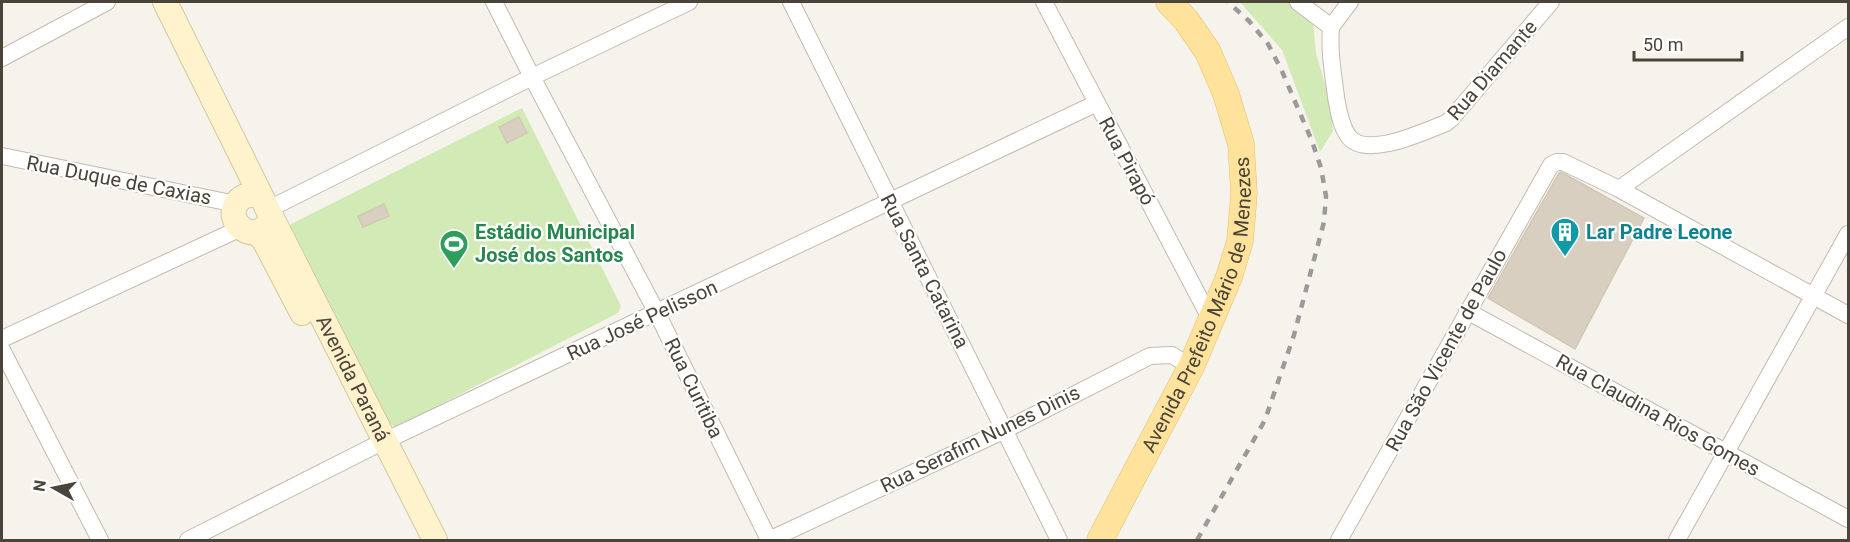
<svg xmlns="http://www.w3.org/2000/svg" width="1850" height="542" viewBox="0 0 1850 542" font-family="Roboto,sans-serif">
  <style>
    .green { fill: #d2eab5 }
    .building { fill: #d8cfc1; stroke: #d3c7b4; stroke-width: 1.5 }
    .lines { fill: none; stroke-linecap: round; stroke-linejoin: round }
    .street-casing { stroke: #c2bbae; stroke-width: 18 }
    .secondary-casing { stroke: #d6c79b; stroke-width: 26 }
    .primary-casing { stroke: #e6c16a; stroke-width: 27 }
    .street { stroke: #fff; stroke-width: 16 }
    .secondary { stroke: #fff3cd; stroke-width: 24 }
    .primary { stroke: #ffe39c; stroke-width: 26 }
    .rail { stroke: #9a9a9a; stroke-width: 4.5; stroke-dasharray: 8 8; stroke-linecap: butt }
    .labels { text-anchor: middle; stroke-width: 4.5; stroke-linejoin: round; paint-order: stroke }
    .street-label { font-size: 20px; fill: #4b4439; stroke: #fff }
    .leisure-label { font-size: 20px; font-weight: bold; fill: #27864d; stroke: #fff; text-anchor: start }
    .culture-label { font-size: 20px; font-weight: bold; fill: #0d838f; stroke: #fff; text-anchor: start }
  </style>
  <rect width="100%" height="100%" fill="#f6f3ec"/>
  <path class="green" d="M1240 2H1288L1313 21 1316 53 1331 105 1333 131 1320 152 1282 50Z
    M522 108 621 306 618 313 396 427 381 419 287 233 291 224Z"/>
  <path class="building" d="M519 117 527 133 507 143 499 127Z
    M1561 172 1644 218 1575 349 1488 298 1559 173Z
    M384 204 389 216 363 227 358 216Z"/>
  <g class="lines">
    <g class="street-casing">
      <path id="street" d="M494 2 532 77 689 2
        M791 2 1059 540
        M1044 2 1211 320
        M1298 2 1331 27C1329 51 1333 73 1336 97 1338 109 1341 127 1349 137 1367 159 1425 131 1446 123L1451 119 1551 2
        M1331 27 1350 2
        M2 58 107 2
        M2 156 236 204
        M1619 189 1848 27
        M269 209 532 77 657 313 769 540
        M1467 311 1848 519
        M2 339 241 228
        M2 350 100 540
        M188 540 370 448 1097 103
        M769 540 1005 430 1150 356 1172 355 1191 367
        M1339 540 1551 165 1557 162H1563L1619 189 1848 315
        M1677 540 1848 234"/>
    </g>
    <g class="secondary-casing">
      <g id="secondary">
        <path d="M165 2 271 216C260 251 219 222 239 200 245 194 252 194 260 196"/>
        <path id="s1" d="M271 216 435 540"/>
        <path d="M256 232 264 240 302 313"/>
      </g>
    </g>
    <g class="primary-casing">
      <g id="primary">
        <path id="s2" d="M1100 540 1191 367 1229 277 1240 241 1244 194 1241 144 1226 94 1208 52 1186 20 1169 2"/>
      </g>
    </g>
    <use href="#street" class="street"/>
    <use href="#secondary" class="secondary"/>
    <use href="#primary" class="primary"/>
    <path class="rail" d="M1197 540 1265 420 1294 335 1324 222 1326 196 1321 168 1312 141 1281 69 1268 44 1249 21 1228 2"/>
  </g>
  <defs>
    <g id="building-pin" transform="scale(1.5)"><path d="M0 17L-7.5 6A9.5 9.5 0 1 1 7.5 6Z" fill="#0f9aa8" stroke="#fff"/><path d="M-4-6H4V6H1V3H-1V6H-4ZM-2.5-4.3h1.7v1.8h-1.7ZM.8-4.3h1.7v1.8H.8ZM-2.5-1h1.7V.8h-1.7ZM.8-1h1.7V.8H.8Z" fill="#fff"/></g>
    <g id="stadium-pin" transform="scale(1.5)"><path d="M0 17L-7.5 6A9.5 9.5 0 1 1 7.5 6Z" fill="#2e9e5b" stroke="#fff"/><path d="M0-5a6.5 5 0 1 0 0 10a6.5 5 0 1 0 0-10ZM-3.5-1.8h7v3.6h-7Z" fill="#fff"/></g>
  </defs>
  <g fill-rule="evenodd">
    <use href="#building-pin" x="1565" y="232"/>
    <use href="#stadium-pin" x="454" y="244"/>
  </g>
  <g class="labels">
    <g class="street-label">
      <text transform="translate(1492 70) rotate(-49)" y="7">Rua Diamante</text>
      <text transform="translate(1127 161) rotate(62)" y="7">Rua Pirapó</text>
      <text transform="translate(119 180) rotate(11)" y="7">Rua Duque de Caxias</text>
      <text transform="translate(925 271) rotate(63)" y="7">Rua Santa Catarina</text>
      <text dy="7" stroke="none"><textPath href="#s2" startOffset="258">Avenida Prefeito Mário de Menezes</textPath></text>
      <text transform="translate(642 320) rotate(-25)" y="7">Rua José Pelisson</text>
      <text transform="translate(1446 350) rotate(-61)" y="7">Rua São Vicente de Paulo</text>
      <text dy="7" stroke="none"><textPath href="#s1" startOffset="182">Avenida Paraná</textPath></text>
      <text transform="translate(694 388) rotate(64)" y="7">Rua Curitiba</text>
      <text transform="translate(1658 415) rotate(29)" y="7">Rua Claudina Rios Gomes</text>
      <text transform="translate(980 439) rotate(-26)" y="7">Rua Serafim Nunes Dinis</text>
    </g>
    <g class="leisure-label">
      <text x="475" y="239">Estádio Municipal<tspan x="475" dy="23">José dos Santos</tspan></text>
    </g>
    <g class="culture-label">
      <text x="1586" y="239">Lar Padre Leone</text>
    </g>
  </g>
  <rect width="1850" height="542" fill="none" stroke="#4b4439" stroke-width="6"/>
  <g transform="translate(54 488) rotate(279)" stroke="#ffffff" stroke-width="4.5" paint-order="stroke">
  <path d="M0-4.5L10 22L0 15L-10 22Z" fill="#4b4439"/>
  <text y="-9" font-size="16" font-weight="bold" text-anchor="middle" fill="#4b4439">N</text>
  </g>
  <path d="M1634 51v9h108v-9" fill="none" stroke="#4b4439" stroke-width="3"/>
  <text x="1643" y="51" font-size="18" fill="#4b4439" stroke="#ffffff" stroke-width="4.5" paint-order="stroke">50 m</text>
</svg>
